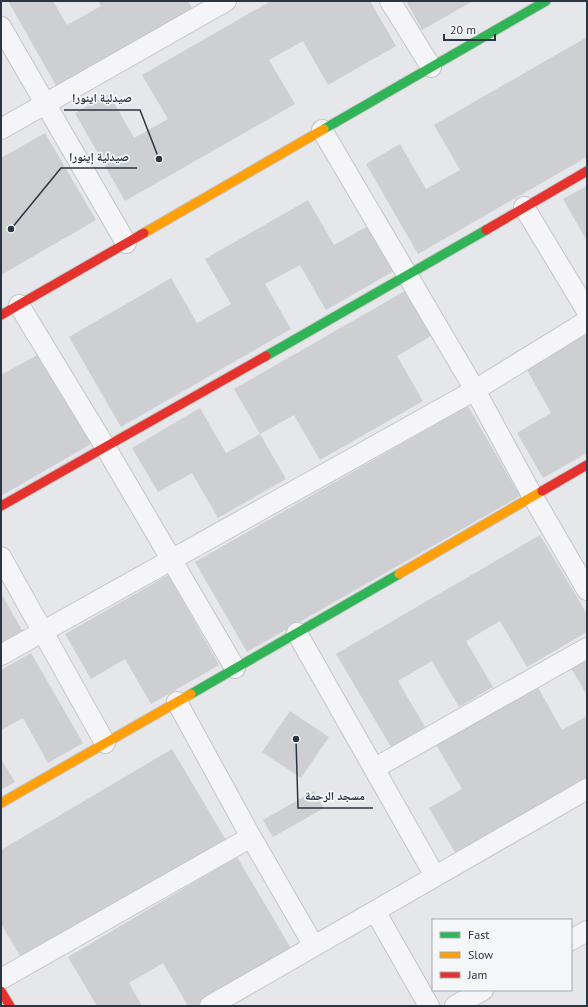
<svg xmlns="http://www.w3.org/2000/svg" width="588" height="1007" viewBox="0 0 588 1007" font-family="'PT Sans','Noto Naskh Arabic',sans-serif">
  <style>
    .building { fill: #cdcfd2 }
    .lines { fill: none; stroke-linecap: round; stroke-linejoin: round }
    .street-casing { stroke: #c3c5c8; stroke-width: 22 }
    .fast-casing { stroke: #c3c5c8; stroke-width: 11 }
    .slow-casing { stroke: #c3c5c8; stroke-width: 11 }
    .jam-casing { stroke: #c3c5c8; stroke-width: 11 }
    .street { stroke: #f5f5f7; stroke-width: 20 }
    .fast { stroke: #30b455; stroke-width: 9 }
    .slow { stroke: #ff9f0a; stroke-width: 9 }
    .jam { stroke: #e5322d; stroke-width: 9 }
    .leader { fill: none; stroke: #2c3543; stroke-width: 1.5 }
    .callout-dot { fill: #2c3543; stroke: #f4f6f8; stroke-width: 1.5 }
    .callout-label { font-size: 12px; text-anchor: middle; font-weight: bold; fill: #2c3543; stroke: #f4f6f8; stroke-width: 3.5; stroke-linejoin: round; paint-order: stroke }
  </style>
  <rect width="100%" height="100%" fill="#e5e7ea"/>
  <path class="building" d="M8 1H53L67 25 101 6 98 1H188L194 11 58 89Z
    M271 1H370L396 46 328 85 303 41 269 60 295 104 125 201 75 113 109 94 134 138 168 119 142 75Z
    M406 1H473L422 30Z
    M587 37V157L418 254 366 164 400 144 426 189 460 170 434 125Z
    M45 133 96 220 1 275V158Z
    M587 186V241L563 199Z
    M308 200 334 245 368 226 394 271 326 310 300 265 265 284 291 329 121 427 69 337 171 278 197 323 231 304 205 259Z
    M405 291 431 336 397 356 423 401 320 460 294 415 260 434 234 389Z
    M587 333V453L543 478 517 433 551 413 526 368Z
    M39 354 91 444 1 496V375Z
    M468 406 520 496 247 652 195 562Z
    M200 408 226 453 260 434 286 479 218 518 192 473 158 492 132 448Z
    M540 535 587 614V632L527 667 500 621 466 641 493 687 459 707 432 661 398 681 425 727 391 747 336 654Z
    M168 575 219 665 151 704 125 659 91 679 65 634Z
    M1 593 23 632 1 645Z
    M31 653 83 743 48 763 23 718 1 730V670Z
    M587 654V695L569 665Z
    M536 684 562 730 587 716V777L456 854 429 808 462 789 435 743Z
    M290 711 329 737 301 778 262 752Z
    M172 749 227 842 23 961 1 924V850Z
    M1 759 15 782 1 790Z
    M314 791 324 808 273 837 263 820Z
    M237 857 292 950 196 1006H188L163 963 129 983 142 1006H97L68 957Z"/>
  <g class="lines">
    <g class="street-casing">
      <path id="street" d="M390 1 431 67
        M1 27 126 243
        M1 129 226 1
        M322 130 475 390 533 497 587 590
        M524 207 587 311
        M19 305 106 448 235 668
        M1 557 105 743
        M297 633 435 876
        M1 655 475 390 587 321
        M177 702 251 837 314 946
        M375 768 587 648
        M375 911 429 1006
        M571 940 587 931
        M1 979 251 837
        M210 1006 587 789
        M455 1006 483 990"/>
    </g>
    <g class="fast-casing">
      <path id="fast" d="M324 129 546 1
        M266 356 486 230
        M191 694 399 574"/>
    </g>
    <g class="slow-casing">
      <path id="slow" d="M144 233 324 129
        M399 574 542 491
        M1 803 191 694"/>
    </g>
    <g class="jam-casing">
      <path id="jam" d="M486 230 587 171
        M1 315 144 233
        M542 491 587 465
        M1 506 266 356
        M1 991 10 1006"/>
    </g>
    <use href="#street" class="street"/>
    <use href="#fast" class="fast"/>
    <use href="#slow" class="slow"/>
    <use href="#jam" class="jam"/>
  </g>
  <path class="leader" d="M159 159L140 110H64M11 229L61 168H137M296 739L298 808H373"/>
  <g class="callout-dot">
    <circle cx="159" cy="159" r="4"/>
    <circle cx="11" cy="229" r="4"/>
    <circle cx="296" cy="739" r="4"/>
  </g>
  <g class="callout-label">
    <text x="102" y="102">صيدلية اينورا</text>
    <text x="99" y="161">صيدلية إينورا</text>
    <text x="335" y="800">مسجد الرحمة</text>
  </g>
  <rect width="588" height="1007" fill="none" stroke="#2c3543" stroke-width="4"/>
  <rect x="432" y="919" width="140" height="72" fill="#f4f6f8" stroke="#a4a9b0"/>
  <rect x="440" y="932" width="20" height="6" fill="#30b455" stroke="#a4a9b0"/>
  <text x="468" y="939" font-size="12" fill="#2c3543">Fast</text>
  <rect x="440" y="952" width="20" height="6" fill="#ff9f0a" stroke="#a4a9b0"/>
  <text x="468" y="959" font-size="12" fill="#2c3543">Slow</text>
  <rect x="440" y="972" width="20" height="6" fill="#e5322d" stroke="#a4a9b0"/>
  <text x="468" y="979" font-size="12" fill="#2c3543">Jam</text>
  <path d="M444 34v6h51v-6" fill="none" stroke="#2c3543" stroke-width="2"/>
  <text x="450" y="34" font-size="12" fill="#2c3543" stroke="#f4f6f8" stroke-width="3" paint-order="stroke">20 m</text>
</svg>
